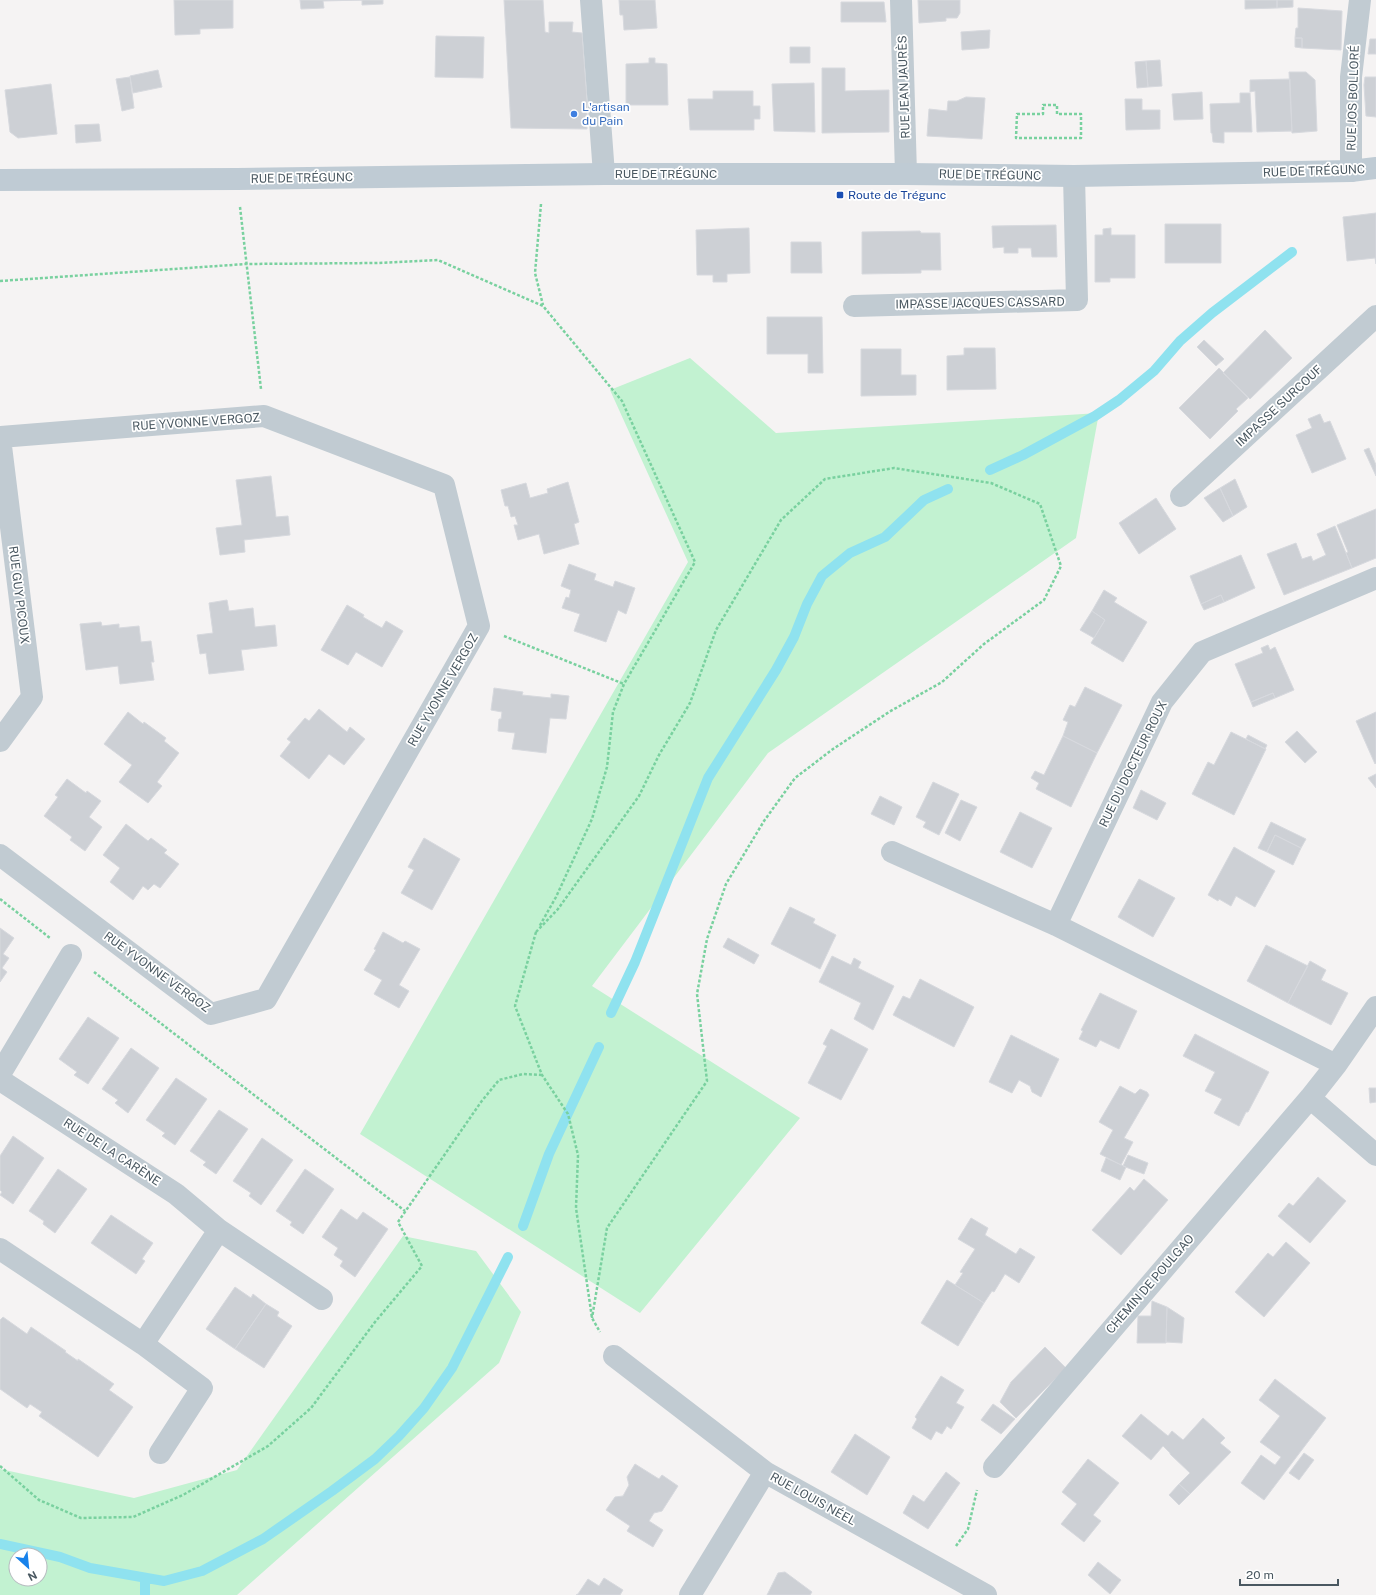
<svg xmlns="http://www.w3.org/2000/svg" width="1376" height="1595" viewBox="0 0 1376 1595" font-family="'Public Sans',sans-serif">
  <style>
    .green { fill: #c2f2d1; fill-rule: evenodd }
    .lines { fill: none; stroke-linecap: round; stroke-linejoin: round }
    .stream { stroke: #8fe2ef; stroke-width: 10 }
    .building { fill: #cdd0d5; stroke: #d7d9de }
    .path { stroke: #79d19f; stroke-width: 2.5; stroke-dasharray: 3 2; stroke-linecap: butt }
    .minor { stroke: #c1cbd2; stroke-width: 22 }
    .secondary { stroke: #bfcbd4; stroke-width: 22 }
    .shop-dot { fill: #3f7fe0; stroke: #fff; stroke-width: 1.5 }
    .transit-dot { fill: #1a4fb4; stroke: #fff; stroke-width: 1.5 }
    .labels { text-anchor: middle; stroke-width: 3.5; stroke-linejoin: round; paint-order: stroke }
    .street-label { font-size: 12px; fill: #4a5861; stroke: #fff }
    .shop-label { font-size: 12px; fill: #366cbe; stroke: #fff; text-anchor: start }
    .transit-label { font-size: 12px; fill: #164399; stroke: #fff; text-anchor: start }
  </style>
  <rect width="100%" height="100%" fill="#f5f3f3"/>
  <path class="green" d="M690 358 776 433 1099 413 1076 538 768 753 592 986 800 1118 640 1313 360 1134 688 562 610 390Z
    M403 1236 476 1251 521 1312 499 1363 237 1595H0V1469L134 1498 237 1470ZM16 1555H40V1579H16Z"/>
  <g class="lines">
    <path class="stream" d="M990 470 1023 455 1095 416 1119 400 1154 371 1180 341 1212 313 1292 252
      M611 1013 635 962 708 778 776 670 794 637 807 604 822 576 850 553 885 537 924 500 948 489
      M523 1226 549 1154 599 1047
      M0 1544 60 1557 90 1568 164 1581 202 1571 263 1539 332 1491 375 1459 399 1436 424 1408 452 1368 508 1257
      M145 1595V1579"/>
  </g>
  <path class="building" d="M174 0H233V28L200 29V34L175 35Z
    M300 0H383V4L362 5V0L323 1 324 8 301 9Z
    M504 0H543L545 32 549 33V22H573L572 32 582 33 587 100V129L511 128Z
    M619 0H655L657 28 624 30 623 15H620Z
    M918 0H960V13L957 18H946V21L919 23Z
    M1245 0H1277V8L1245 9Z
    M1277 0H1293V7L1277 8Z
    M841 2H884L886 22H841Z
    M1298 8 1342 11 1341 50 1302 48V38H1295L1296 28H1298Z
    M990 30 989 48 962 50 961 32Z
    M436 36 484 37 483 78 435 77Z
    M1295 38H1302V48L1295 47Z
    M1370 39H1376V54H1368Z
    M790 47H810V63H790Z
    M649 58H655V63L667 64 668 105H626V64L649 63Z
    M1160 60 1162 86 1148 87 1146 61Z
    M1146 61 1148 87 1137 88 1135 62Z
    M822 68H845V91L889 90V132L822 133Z
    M158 70 162 87 133 93 130 76Z
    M1289 72H1306L1315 80 1317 131 1292 133Z
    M130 77 134 108 122 111 116 79Z
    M1365 77H1376V117L1366 116 1364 85Z
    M1290 79 1292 131 1257 132 1255 91 1250 92V80Z
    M814 83 815 132 774 131 772 84Z
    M51 84 57 134 18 138 10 132 5 90Z
    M713 91H753V106H760V119H754V130H690L688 99H713Z
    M1202 92 1203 119 1174 120 1172 94Z
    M1240 93H1250L1252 132H1224V143L1213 142 1212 133H1211L1210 104 1240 103Z
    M966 97 985 98 982 139 927 136 929 109 947 111 948 101H957Z
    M1125 99H1142V110H1160V129L1126 130Z
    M99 124 101 141 76 143 75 125Z
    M1376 213V264L1375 258 1347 261 1343 217Z
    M1165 224H1221V263H1165Z
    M1056 225 1057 257H1032L1031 248H1018V253H1004V247L993 248 992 226Z
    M749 228 750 273 727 274V282H713V275H697L696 230Z
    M1111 228V235H1135V278H1110V282H1095V235H1103V229Z
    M920 231 921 233H940L941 270H921V273L862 274V232Z
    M791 242H821L822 273H791Z
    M767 317H822L823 373H808V354H767Z
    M1265 330 1292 358 1250 399 1223 373Z
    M1204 340 1224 359 1216 366 1197 347Z
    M964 348H995L996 389 947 390V356L964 355Z
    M861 349H901V375H916V395L861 396Z
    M1219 368 1248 398 1236 409 1238 411 1210 439 1179 408Z
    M1320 414 1324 423 1330 421 1346 459 1312 473 1296 435 1312 428 1308 419Z
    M1369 448 1376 465V476L1364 450Z
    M271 476 276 517 288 516 290 535 244 540 245 552 220 555 216 528 242 525 236 480Z
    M1235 479 1247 507 1233 516 1220 488Z
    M568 482 579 522 574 524 579 544 544 554 539 534 518 540 514 525H518L515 516 511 517 508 506H505L501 490 526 483 530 498 548 493 547 489Z
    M1220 488 1233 516 1223 522 1204 498Z
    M1156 498 1176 529 1139 554 1119 523Z
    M1376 509V558L1352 568 1346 553 1348 552 1337 525Z
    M1335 526 1352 568 1284 595 1267 554 1296 543 1302 559 1311 556 1313 561 1326 555 1317 534Z
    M1241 555 1255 588 1224 602 1221 595 1201 604 1190 576Z
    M569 564 596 574 594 580 613 587 615 581 635 588 626 614 618 610 606 642 574 631 580 614 562 608 566 597 569 598 571 590 561 586Z
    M1104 590 1117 598 1114 602 1147 622 1123 662 1091 643 1105 620 1092 611Z
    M1221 595 1224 602 1204 610 1201 604Z
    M227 600 229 611 253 608 255 627 275 625 277 646 241 650 244 670 209 674 206 653 200 654 197 635 213 633 209 603Z
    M347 605 364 615 363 617 382 628 386 621 403 631 382 667 356 652 348 665 321 650Z
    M1092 611 1105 620 1094 638 1080 630Z
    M101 622 102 626 119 624V628L139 626 141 642 151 641 154 662H151L154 680 120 684 118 666 86 670 80 624Z
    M1268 645 1270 650 1275 647 1294 690 1275 698 1273 693 1251 702 1235 664 1263 653 1261 648Z
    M1085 687 1122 705 1097 753 1063 736 1068 722 1063 720 1070 705 1075 707Z
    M494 688 523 692 522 695 551 698V694L569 696 566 719 550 718 546 753 512 749 515 733 498 731 499 719H501L502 712 491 710Z
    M1273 693 1275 698 1253 707 1251 702Z
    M319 709 347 732 350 727 365 739 344 765 329 754 309 779 280 756 291 742 287 739 305 718 309 721Z
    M128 712 143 724 144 722 166 738 164 741 179 753 157 782 162 786 148 803 119 782 132 765 104 744Z
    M1376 712V763L1375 764 1356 721Z
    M1297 731 1317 752 1305 763 1285 742Z
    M1231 732 1266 749 1234 815 1192 794 1208 762 1214 765Z
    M1248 735 1267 745 1265 749 1246 739Z
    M1063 736 1097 753 1071 807 1036 789 1039 783 1031 778 1035 771 1044 775Z
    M1376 774V788L1368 778Z
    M67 779 86 793 87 791 101 801 89 817 102 827 85 851 70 840 72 837 44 816 58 797 55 795Z
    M933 782 959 794 939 835 923 827 926 822 916 817Z
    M1141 790 1166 803 1157 820 1133 808Z
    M880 796 902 807 894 825 871 814Z
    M961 800 977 807 960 841 945 833Z
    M1020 812 1052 828 1032 868 1000 852Z
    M1271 822 1306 839 1301 848 1275 835 1267 852 1258 848Z
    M126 824 148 841 151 838 167 850 164 853 179 864 160 888 154 884 148 890 143 886 133 900 110 882 120 868 103 855Z
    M1275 835 1301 848 1293 865 1267 852Z
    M424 838 460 859 432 910 401 893 414 870 408 867Z
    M1234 847 1275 871 1255 907 1236 896 1231 906 1219 899 1218 901 1208 895Z
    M1139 879 1175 898 1153 937 1118 917Z
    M790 907 815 919 813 923 836 935 820 969 771 944Z
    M0 928 14 938 3 954 9 958 2 968 7 972 0 982Z
    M383 932 403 943 405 941 420 949 399 985 409 991 399 1008 374 994 382 980 364 970 376 950 374 949Z
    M728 938 759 955 754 964 723 947Z
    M1266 945 1308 966 1288 1003 1247 981Z
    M832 956 851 965 854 958 861 962 858 968 894 986 873 1030 854 1019 861 1003 819 982Z
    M1310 961 1326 970 1321 980 1348 993 1331 1025 1288 1003Z
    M920 979 974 1007 954 1047 893 1015 903 996 910 999Z
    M1100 993 1137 1011 1119 1049 1100 1040 1096 1047 1079 1039 1083 1031 1081 1030Z
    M88 1017 119 1038 88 1084 74 1075 77 1072 59 1059Z
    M831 1029 868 1049 841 1100 808 1083 827 1046 823 1044Z
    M1195 1034 1269 1072 1248 1112H1246L1239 1126 1214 1113 1222 1099 1205 1091 1215 1072 1183 1056Z
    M1011 1035 1059 1059 1041 1097 1032 1092 1030 1086 1019 1080 1012 1093 989 1082Z
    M131 1048 159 1068 128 1113 115 1103 118 1100 102 1089Z
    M176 1078 207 1099 175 1145 162 1136 165 1133 146 1120Z
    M1120 1086 1135 1094 1140 1089 1147 1092 1149 1095 1124 1138 1133 1142 1121 1165 1100 1154 1113 1130 1099 1122Z
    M1369 1088H1376V1102L1370 1103Z
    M219 1110 248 1129 216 1174 203 1165 206 1162 190 1151Z
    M13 1136 44 1158 13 1204 0 1195 2 1192 0 1190V1156Z
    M262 1138 293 1160 261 1205 249 1196 251 1193 233 1181Z
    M1128 1155 1148 1163 1144 1174 1123 1166Z
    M1106 1158 1126 1167 1120 1180 1101 1171Z
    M58 1169 87 1189 55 1233 43 1224 44 1221 29 1211Z
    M305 1169 334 1189 303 1234 290 1225 292 1222 276 1211Z
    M1318 1177 1346 1201 1310 1243 1278 1216 1289 1203 1293 1206Z
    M1144 1179 1168 1200 1121 1255 1092 1230 1130 1187 1134 1191Z
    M341 1209 357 1220 363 1212 388 1229 355 1277 340 1266 343 1261 334 1255 338 1248 322 1237Z
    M111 1215 153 1243 142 1259 145 1261 136 1274 91 1243Z
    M971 1218 988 1228 985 1235 1016 1254 1020 1248 1035 1257 1019 1283 1005 1274 994 1292 992 1291 984 1303 955 1285 963 1273 960 1272 975 1249 958 1239Z
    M1286 1242 1310 1263 1264 1317 1235 1292 1268 1253 1273 1257Z
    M947 1280 984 1303 958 1346 921 1323Z
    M235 1287 251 1298 253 1294 266 1304 235 1349 206 1329Z
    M1152 1301 1167 1307 1166 1343H1137L1138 1316H1151Z
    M266 1304 279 1312 277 1316 292 1326 264 1368 235 1349Z
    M1167 1307 1184 1318 1182 1343 1166 1342Z
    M3 1317 27 1334 31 1327 66 1351 65 1352 78 1361V1359L114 1384 109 1390 133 1407 98 1457 39 1416 42 1412 30 1404 27 1408 0 1389V1320Z
    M1045 1347 1066 1368 1016 1418 1000 1402 1011 1382Z
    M941 1376 964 1390 956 1403 964 1407 951 1429 947 1426 942 1434 936 1431 931 1440 912 1428 917 1419 915 1417Z
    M1275 1379 1326 1418 1264 1500 1241 1483 1261 1455 1275 1465 1281 1457 1260 1442 1280 1416 1259 1400Z
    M993 1404 1015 1419 1001 1434 981 1420Z
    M1141 1414 1168 1436 1172 1431 1183 1440 1203 1418 1225 1438 1220 1443 1231 1452 1190 1494 1179 1484 1190 1473 1170 1454V1453L1163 1446 1151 1460 1122 1436Z
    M855 1434 890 1457 867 1495 831 1472Z
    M1304 1453 1314 1460 1299 1480 1289 1473Z
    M1088 1459 1119 1483 1093 1515 1101 1521 1084 1542 1061 1524 1077 1504 1062 1492Z
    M635 1464 659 1479 662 1475 678 1486 662 1511 654 1513 649 1521 663 1530 653 1547 627 1531 630 1526 606 1510 615 1497 623 1496 629 1485 627 1477Z
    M946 1472 960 1483 928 1529 903 1513 913 1495 924 1502Z
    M1179 1484 1190 1494 1179 1505 1169 1495Z
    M1098 1562 1121 1580 1110 1594 1088 1575Z
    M785 1572 812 1592 810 1595H767L778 1573Z
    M604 1578 623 1590 620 1595H576L578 1594 588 1579 599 1586Z"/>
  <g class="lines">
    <path class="path" d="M1043 105H1057V114H1081V138H1016L1017 114H1043Z
      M541 204 535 273 543 305
      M240 207 261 389
      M0 281 246 264 377 263 438 260 543 306 622 401 695 562 624 684 613 712 607 767 592 819 556 897 539 927
      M504 636 624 684
      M0 899 50 938
      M536 932 558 909 639 796 659 755 690 703 716 630 781 520 825 479 894 468 991 483 1040 504 1061 566 1044 600 984 644 942 682 889 712 833 749 795 778 764 821 726 884 707 939 697 994 707 1081 607 1228 592 1318
      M536 932 515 1006 542 1075 568 1114 578 1155 576 1208 592 1318 600 1332
      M94 972 405 1211
      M0 1466 39 1500 81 1518 133 1517 183 1495 268 1446 311 1408 375 1322 422 1266 398 1222 481 1102 499 1080 523 1074 542 1075
      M956 1546 968 1529 977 1490"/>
    <path class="minor" d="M591 0 604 174
      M901 0 906 174
      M1351 171V77L1360 0
      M854 306 1077 300 1074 176
      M0 437 264 416 444 485 479 626 266 999 211 1014 0 855
      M0 438 32 697 0 741
      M1181 496 1376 316
      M892 852 1056 925 1336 1065
      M1056 925 1162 702 1202 652 1376 578
      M0 1074 71 955
      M0 1080 176 1194 219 1230 322 1299
      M1310 1098 1376 1155
      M0 1249 143 1344 202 1388 160 1453
      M143 1344 219 1230
      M614 1356 765 1472 986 1595
      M994 1467 1310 1098 1336 1065 1376 1007
      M690 1595 765 1472"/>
    <path class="secondary" d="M0 180 237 179 604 174H906L1074 176 1351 171 1376 168"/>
  </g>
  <circle class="shop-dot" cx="574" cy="114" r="4"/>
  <rect class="transit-dot" x="836" y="191" width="8" height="8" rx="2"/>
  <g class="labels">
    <g class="street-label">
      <text transform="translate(904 87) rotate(-92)" y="4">RUE JEAN JAURÈS</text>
      <text transform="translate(1353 98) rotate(-88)" y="4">RUE JOS BOLLORÉ</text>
      <text transform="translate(1314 171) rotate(-2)" y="4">RUE DE TRÉGUNC</text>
      <text x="666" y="178">RUE DE TRÉGUNC</text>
      <text transform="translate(990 175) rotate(1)" y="4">RUE DE TRÉGUNC</text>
      <text transform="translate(302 178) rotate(-1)" y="4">RUE DE TRÉGUNC</text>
      <text transform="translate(980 303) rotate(-1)" y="4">IMPASSE JACQUES CASSARD</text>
      <text transform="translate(1279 406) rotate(-43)" y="4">IMPASSE SURCOUF</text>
      <text transform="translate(196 422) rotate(-4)" y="4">RUE YVONNE VERGOZ</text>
      <text transform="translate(19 595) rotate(83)" y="4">RUE GUY PICOUX</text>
      <text transform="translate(443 690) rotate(-60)" y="4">RUE YVONNE VERGOZ</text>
      <text transform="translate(1133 764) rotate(-64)" y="4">RUE DU DOCTEUR ROUX</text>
      <text transform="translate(157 972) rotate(36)" y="4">RUE YVONNE VERGOZ</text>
      <text transform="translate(112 1152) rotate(33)" y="4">RUE DE LA CARÈNE</text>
      <text transform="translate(1150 1284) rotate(-49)" y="4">CHEMIN DE POULGAO</text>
      <text transform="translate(813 1499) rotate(29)" y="4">RUE LOUIS NÉEL</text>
    </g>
    <g class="shop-label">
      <text x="582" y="111">L'artisan<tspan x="582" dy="14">du Pain</tspan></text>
    </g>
    <g class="transit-label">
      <text x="848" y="199">Route de Trégunc</text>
    </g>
  </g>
  <g transform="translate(28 1567) rotate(153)"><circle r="19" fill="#ffffff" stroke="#b7bcc0"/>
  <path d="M0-3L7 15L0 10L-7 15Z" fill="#1782eb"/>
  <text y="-6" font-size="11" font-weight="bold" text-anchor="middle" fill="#4a5861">N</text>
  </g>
  <path d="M1240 1579v6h98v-6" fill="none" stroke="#4a5861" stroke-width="2"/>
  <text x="1246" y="1579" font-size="12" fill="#4a5861" stroke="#ffffff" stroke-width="3" paint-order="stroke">20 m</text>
</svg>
